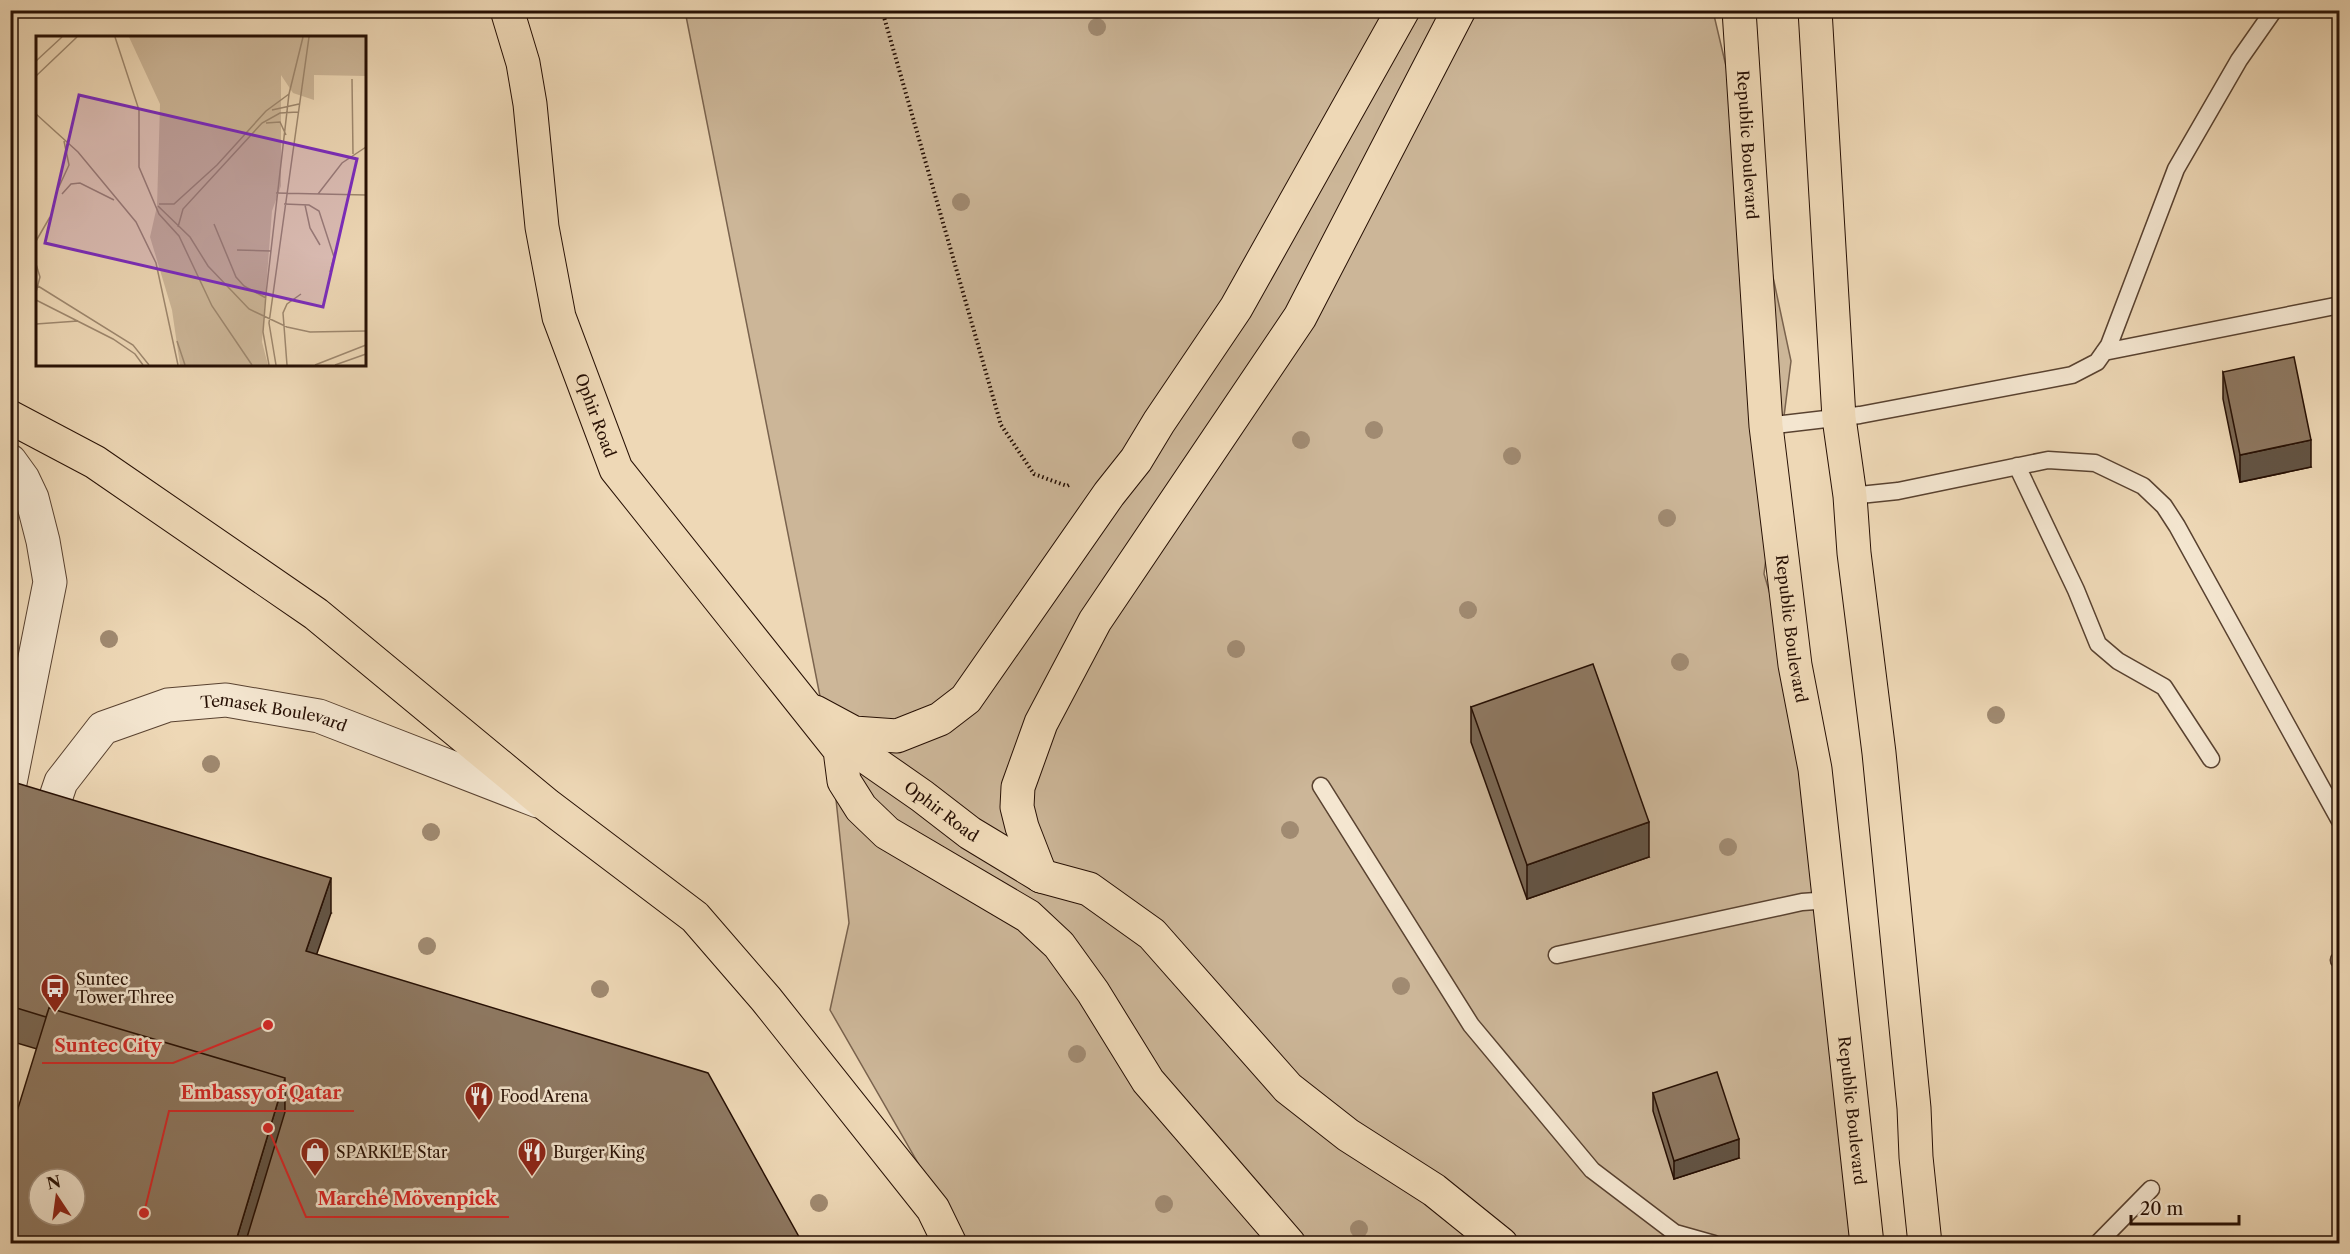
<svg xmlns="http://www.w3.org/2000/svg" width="2350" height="1254" viewBox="0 0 2350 1254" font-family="'Libre Caslon Text',serif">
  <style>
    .green { fill: #ccb698; stroke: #7a634e; stroke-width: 1.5 }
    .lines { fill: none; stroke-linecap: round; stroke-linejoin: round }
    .service-casing { stroke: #594230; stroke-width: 19 }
    .tertiary-casing { stroke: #594230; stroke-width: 35 }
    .primary-casing { stroke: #271004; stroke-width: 35 }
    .trunk-casing { stroke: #271004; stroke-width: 35 }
    .motorway-casing { stroke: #271004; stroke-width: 35 }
    .path { stroke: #271004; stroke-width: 4; stroke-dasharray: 1.5 3; stroke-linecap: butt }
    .service { stroke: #f4e6d0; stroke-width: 16 }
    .tertiary { stroke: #f4e6d0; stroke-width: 33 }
    .primary { stroke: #eed8b6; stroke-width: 33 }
    .trunk { stroke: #eed8b6; stroke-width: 33 }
    .motorway { stroke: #eed8b6; stroke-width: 33 }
    .tree { fill: #a08a71 }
    .wall { fill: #7a6753; stroke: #271004; stroke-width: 1.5 }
    .shaded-wall { fill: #635444; stroke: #271004; stroke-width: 1.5 }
    .building { fill: #8e7861; stroke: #271004; stroke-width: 1.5; fill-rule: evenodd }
    .labels { text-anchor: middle; stroke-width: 5; stroke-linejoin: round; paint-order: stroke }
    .street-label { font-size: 16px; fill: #271004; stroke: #f4e6d0 }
    .poi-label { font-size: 16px; fill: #271004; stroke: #f4e6d0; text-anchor: start }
    .inset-road { fill: none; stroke: #9e886f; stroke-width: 1.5 }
    .view { fill: #7b2cbf; fill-opacity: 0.15; stroke: #7b2cbf; stroke-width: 3 }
    .inset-edge { fill: none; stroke: #271004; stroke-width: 3 }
    .leader { fill: none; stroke: #d62828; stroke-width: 2 }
    .callout-dot { fill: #d62828; stroke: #f4e6d0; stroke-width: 2 }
    .callout-label { font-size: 18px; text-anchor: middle; font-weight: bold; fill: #d62828; stroke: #f4e6d0; stroke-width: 5; stroke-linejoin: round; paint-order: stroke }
  </style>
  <rect width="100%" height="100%" fill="#eed8b6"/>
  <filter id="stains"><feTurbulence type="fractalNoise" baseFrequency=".00333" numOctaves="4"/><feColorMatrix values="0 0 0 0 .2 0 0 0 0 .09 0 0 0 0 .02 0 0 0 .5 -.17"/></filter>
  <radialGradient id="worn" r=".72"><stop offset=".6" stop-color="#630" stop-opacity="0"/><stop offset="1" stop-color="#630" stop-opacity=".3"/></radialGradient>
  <path class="green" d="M685 11H1713L1746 151 1791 361 1764 574 1793 670 1869 1243H964L830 1010 849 923 831 752Z"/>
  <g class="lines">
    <g class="service-casing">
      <path id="service" d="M2104 352 2340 305
        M1766 426 1860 415 2072 375 2097 362 2109 345 2176 169 2239 60 2274 10
        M2017 466 2076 590 2098 644 2118 661 2164 687 2211 759
        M1850 496 1898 491 2048 460 2095 463 2143 486 2164 506 2177 526 2340 821
        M1321 786 1471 1025 1592 1170 1675 1233 1714 1244
        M1557 955 1802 902 1830 900
        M2339 960 2340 959
        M2097 1244 2151 1189"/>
    </g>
    <g class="tertiary-casing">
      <g id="tertiary">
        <path d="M10 461 23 479 32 498 43 541 50 582 10 783"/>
        <path id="s1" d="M46 826 61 782 103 728 168 705 226 700 319 716 538 801"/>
      </g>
    </g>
    <g class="primary-casing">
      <g id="primary">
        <path id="s2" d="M1739 10 1766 426 1795 665 1815 769 1867 1244"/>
        <path d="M1815 10 1839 418 1850 496 1854 553 1879 753 1914 1108 1916 1157 1925 1244"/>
      </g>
    </g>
    <g class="trunk-casing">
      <g id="trunk">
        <path id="s3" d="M507 10 523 63 530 104 542 227 559 317 616 469 840 750 844 781 861 808 887 833 1028 916 1059 945 1093 992 1148 1081 1289 1244"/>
        <path d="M10 417 95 462 316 614 547 805 695 917 766 999 933 1209 950 1244"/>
        <path d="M815 712 854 733 897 736 940 719 966 699 1109 494 1136 460 1159 422 1236 308 1403 10"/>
        <path id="s4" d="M840 750 866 757 922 796 970 833 1041 876"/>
        <path d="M1041 876 1022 827 1017 807 1018 787 1041 723 1095 621 1300 317 1459 10"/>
      </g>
    </g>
    <g class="motorway-casing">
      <path id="motorway" d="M1041 876 1089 889 1152 934 1288 1088 1348 1135 1434 1190 1501 1244"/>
    </g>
    <path class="path" d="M882 10 1001 425 1034 474 1067 486 1071 484"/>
    <use href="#service" class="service"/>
    <use href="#tertiary" class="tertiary"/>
    <use href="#primary" class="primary"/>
    <use href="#trunk" class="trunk"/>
    <use href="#motorway" class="motorway"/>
  </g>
  <g class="tree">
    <circle cx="1097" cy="27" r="9"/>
    <circle cx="961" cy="202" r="9"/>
    <circle cx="1374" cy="430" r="9"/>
    <circle cx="1301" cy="440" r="9"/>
    <circle cx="1512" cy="456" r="9"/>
    <circle cx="1667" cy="518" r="9"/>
    <circle cx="1468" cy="610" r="9"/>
    <circle cx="109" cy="639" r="9"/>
    <circle cx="1236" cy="649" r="9"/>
    <circle cx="1680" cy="662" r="9"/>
    <circle cx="1996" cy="715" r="9"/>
    <circle cx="211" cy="764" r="9"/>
    <circle cx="1290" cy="830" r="9"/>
    <circle cx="431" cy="832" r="9"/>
    <circle cx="1728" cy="847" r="9"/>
    <circle cx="427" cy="946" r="9"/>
    <circle cx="1401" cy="986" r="9"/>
    <circle cx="600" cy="989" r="9"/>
    <circle cx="1077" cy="1054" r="9"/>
    <circle cx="819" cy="1203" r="9"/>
    <circle cx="1164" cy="1204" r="9"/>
    <circle cx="1359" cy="1229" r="9"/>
  </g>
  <path class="wall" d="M2223 372 2311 467 2240 482 2223 399Z
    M1471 707 1649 857 1527 899 1471 742Z
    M10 781 331 913 37 1049 10 1041Z
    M1653 1093 1739 1158 1674 1179 1653 1111Z"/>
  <path class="shaded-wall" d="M2311 440V467L2240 482V455Z
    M1649 822V857L1527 899V865Z
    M331 878V913L306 985V951Z
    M285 1078V1147L256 1244H235Z
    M1739 1139V1158L1674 1179V1161Z"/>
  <path class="building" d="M2294 357 2311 440 2240 455 2223 372Z
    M1593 664 1649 822 1527 865 1471 707Z
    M10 781 331 878 306 951 708 1073 803 1244H245L285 1112V1078L49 1008 46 1017 10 1006Z
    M49 1008 285 1078 235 1244H10V1134ZM39 1179H75V1215H39Z
    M1717 1072 1739 1139 1674 1161 1653 1093Z"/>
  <defs>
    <g id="bus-pin" transform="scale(1.5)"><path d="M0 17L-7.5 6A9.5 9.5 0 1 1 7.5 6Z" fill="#8f2418" stroke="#f4e6d0"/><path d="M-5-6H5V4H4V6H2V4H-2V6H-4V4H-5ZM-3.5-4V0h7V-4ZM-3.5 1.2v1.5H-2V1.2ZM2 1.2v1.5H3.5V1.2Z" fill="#fff"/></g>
    <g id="restaurant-pin" transform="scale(1.5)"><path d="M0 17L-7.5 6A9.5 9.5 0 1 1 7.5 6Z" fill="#8f2418" stroke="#f4e6d0"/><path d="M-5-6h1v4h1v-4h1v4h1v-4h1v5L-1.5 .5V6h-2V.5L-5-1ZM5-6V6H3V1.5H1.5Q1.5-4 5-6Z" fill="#fff"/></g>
    <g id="shop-pin" transform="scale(1.5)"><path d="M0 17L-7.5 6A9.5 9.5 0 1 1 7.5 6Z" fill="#8f2418" stroke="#f4e6d0"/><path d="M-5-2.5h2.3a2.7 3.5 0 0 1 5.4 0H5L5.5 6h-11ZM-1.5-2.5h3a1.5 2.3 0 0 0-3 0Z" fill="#fff"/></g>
  </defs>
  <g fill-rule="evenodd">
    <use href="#bus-pin" x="55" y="988"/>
    <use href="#restaurant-pin" x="479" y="1096"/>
    <use href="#shop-pin" x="315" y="1152"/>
    <use href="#restaurant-pin" x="532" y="1152"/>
  </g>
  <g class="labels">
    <g class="street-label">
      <text dy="6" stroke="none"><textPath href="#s2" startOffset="135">Republic Boulevard</textPath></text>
      <text dy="6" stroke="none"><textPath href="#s3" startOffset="417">Ophir Road</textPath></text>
      <text dy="6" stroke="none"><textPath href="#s2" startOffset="621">Republic Boulevard</textPath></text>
      <text dy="6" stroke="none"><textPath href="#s1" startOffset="291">Temasek Boulevard</textPath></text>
      <text dy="6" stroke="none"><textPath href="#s4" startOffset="120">Ophir Road</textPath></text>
      <text dy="6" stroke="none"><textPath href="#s2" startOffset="1107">Republic Boulevard</textPath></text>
    </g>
    <g class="poi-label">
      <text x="76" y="985">Suntec<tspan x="76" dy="18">Tower Three</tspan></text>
      <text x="500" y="1102">Food Arena</text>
      <text x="336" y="1158">SPARKLE Star</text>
      <text x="553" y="1158">Burger King</text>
    </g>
  </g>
  <g transform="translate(36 36)">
    <rect width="330" height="330" fill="#eed8b6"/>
    <path d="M93 1H330V40L278 39V64L257 57 245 39V150L236 175 226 306 232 329H144L136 274 114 201 121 170 124 68Z" fill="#ccb698"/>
    <path class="inset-road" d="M79 1 103 74V131L123 178 143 200 176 270 216 329M0 25 26 1M0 40 41 1M316 43 317 118M236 74 263 68M0 78 42 116 100 186 120 227 142 329M230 87 244 86 250 99M21 155 33 129 28 105M240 157 330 159M26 158 35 148 44 147 78 164M282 158 306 127 330 111M123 168H138L181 129 230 75 253 58M248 168 273 169 283 175 298 221 294 236M269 169 274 192 284 209M122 170 154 201 172 230 213 273 251 291 274 296 330 295M178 188 200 241 208 250 230 262M142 191 147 173 226 87 244 77 262 76M0 205 14 181M201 214 235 215M0 228 4 241 0 256M2 250 97 309 113 329M0 264 77 303 99 318 107 329M0 288 42 285M141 305 149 329M233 329 227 296 230 258 253 58 267 1M240 329 233 287 273 1M251 329 247 277 251 268 265 258M279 329 330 309M299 329 330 318"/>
    <path class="view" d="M43 59 321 123 287 271 9 207Z"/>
    <rect width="330" height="330" class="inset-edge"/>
  </g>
  <path class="leader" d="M268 1025L173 1063H42M144 1213L169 1111H354M268 1128L306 1217H509"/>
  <g class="callout-dot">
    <circle cx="268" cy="1025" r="6"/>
    <circle cx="144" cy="1213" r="6"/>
    <circle cx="268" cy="1128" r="6"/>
  </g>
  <g class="callout-label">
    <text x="108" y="1052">Suntec City</text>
    <text x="261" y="1099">Embassy of Qatar</text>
    <text x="407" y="1205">Marché Mövenpick</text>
  </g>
  <rect width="2350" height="1254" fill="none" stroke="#eed8b6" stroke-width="36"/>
  <rect x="12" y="12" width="2326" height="1230" fill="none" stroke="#271004" stroke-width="3"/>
  <rect x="18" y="18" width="2314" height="1218" fill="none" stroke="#271004" stroke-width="1.5"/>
  <g transform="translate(57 1197) rotate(347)"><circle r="28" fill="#f4e6d0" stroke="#a2907e" stroke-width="1.5"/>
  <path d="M0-4.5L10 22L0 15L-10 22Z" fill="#8f2418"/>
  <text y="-9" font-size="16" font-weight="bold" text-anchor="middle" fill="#271004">N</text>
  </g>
  <path d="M2131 1215v9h108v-9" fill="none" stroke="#271004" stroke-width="3"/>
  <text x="2140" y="1215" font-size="18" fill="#271004" stroke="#f4e6d0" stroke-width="4.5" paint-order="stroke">20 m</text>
  <rect width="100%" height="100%" filter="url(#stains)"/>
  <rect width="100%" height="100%" fill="url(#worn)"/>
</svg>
